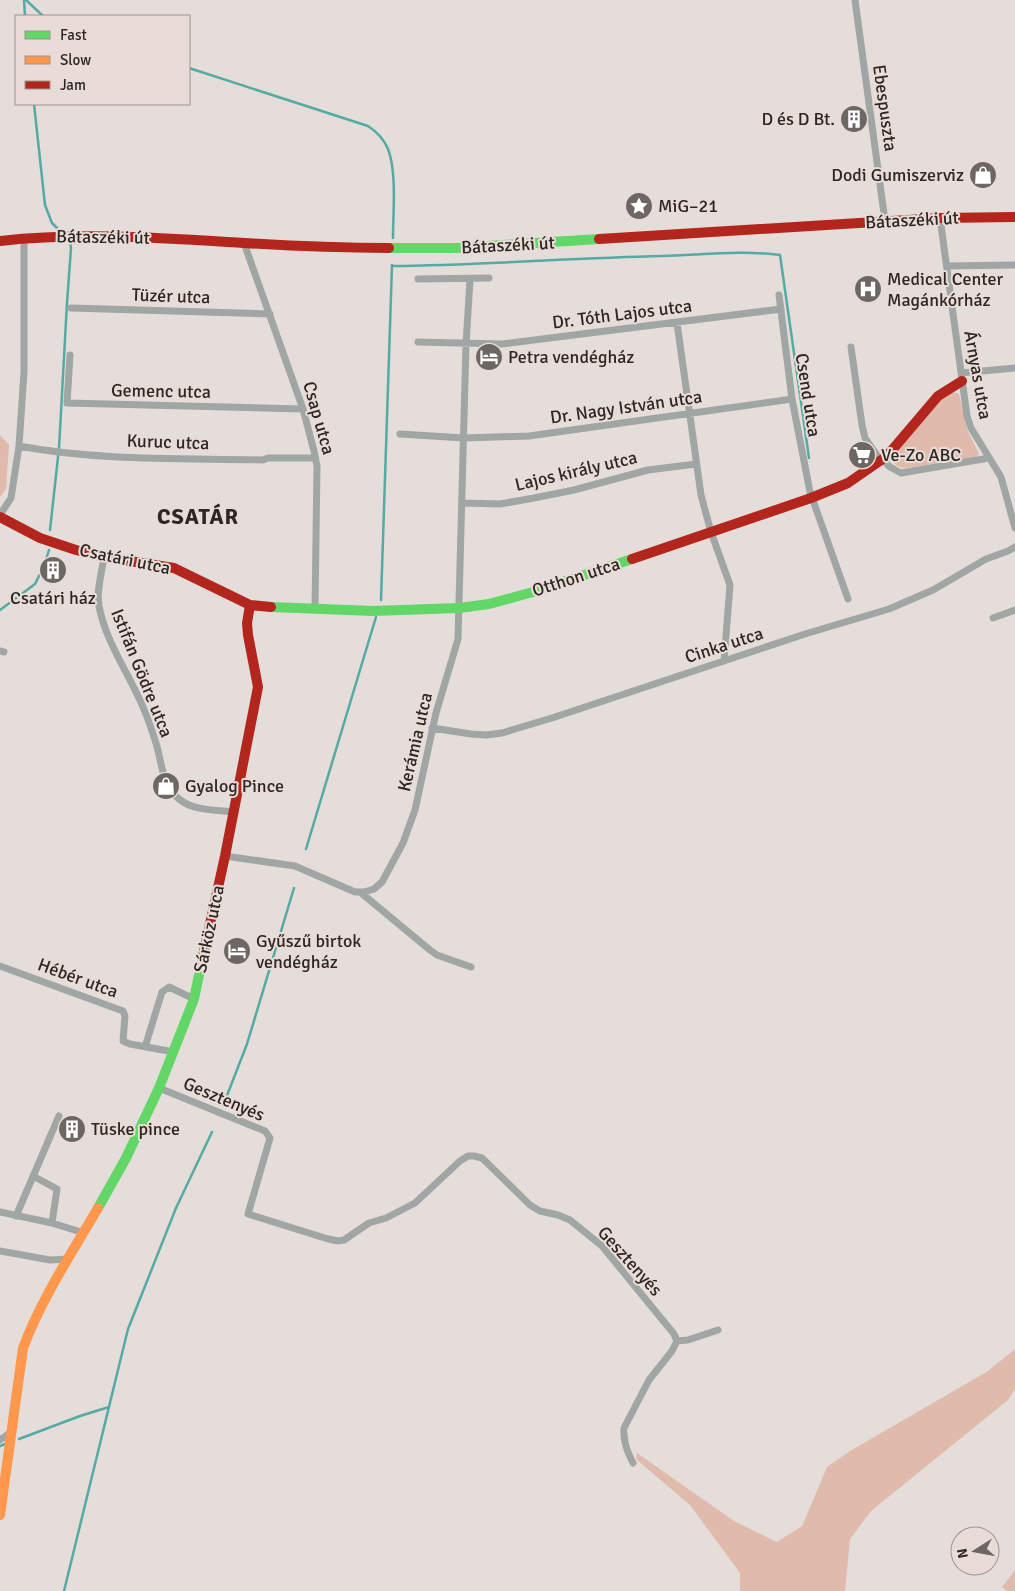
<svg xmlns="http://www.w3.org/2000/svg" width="1015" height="1591" viewBox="0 0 1015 1591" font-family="Signika,sans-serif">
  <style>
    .green { fill: #e0baaa }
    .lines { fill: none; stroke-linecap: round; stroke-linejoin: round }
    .stream { stroke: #55aaa4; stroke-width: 2.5 }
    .street { stroke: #a0a6a4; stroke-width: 7 }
    .fast { stroke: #63d668; stroke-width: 10 }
    .slow { stroke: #ff974d; stroke-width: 10 }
    .jam { stroke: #b3261e; stroke-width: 10 }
    .labels { text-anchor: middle; stroke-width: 4; stroke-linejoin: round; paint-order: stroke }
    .street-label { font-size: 18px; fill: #2c2725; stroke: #e9dcd6 }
    .poi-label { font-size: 18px; fill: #2c2725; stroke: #e9dcd6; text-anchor: start }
    .district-label { font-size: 22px; font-weight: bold; letter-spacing: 1px; fill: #2c2725; stroke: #e9dcd6 }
  </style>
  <rect width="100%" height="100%" fill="#e5ddda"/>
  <path class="green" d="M954 392 959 394 967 429 979 454 976 457 907 468C898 468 893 465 892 456L937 401Z
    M0 435 9 445 6 489 0 497Z
    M1015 1349V1389L1008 1400 871 1511 850 1539 845 1591H740V1573L690 1505 636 1459 637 1453 734 1521 777 1542 802 1526 827 1467 850 1451 988 1371Z
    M1015 1570V1591H1007L1002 1587Z"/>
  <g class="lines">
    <path class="stream" d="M24 0 25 16
      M26 0 43 16
      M189 68 368 126C377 132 384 139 388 149 397 172 393 213 393 238
      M34 104 45 205 52 223 59 230
      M392 266C482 265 572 258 662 256 701 255 741 250 780 255L809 458
      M50 530 59 448 67 303 71 248 70 242
      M381 600 392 265
      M0 610 35 584 44 566 49 550
      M306 849 376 617
      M226 1098 247 1044 294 888
      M19 1439 80 1416 109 1407
      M0 1446 5 1444
      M64 1591 128 1329 176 1208 212 1132"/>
    <path class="street" d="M855 0 885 221
      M940 218 967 416 971 428 1001 477 1015 528
      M244 243 303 409 314 451 317 466 315 609
      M947 266 1015 265
      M418 279 489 278
      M779 295 792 399 810 492 848 599
      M71 308 270 314
      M677 323 701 495 711 532 730 585 724 661
      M418 342 502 344 781 309
      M851 347 862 425 865 438 881 461
      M70 355 67 403 303 409
      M961 373 1015 368
      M400 434 464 438 529 436 792 399
      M19 446C99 461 182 458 263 460L268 458H315
      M883 460 890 467 901 473 989 458
      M463 503 500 504 534 498 574 490 648 470 696 464
      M0 515 11 498 19 446 24 372V238
      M104 557C102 572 96 591 99 606 105 638 123 665 137 694 144 708 150 724 155 740 162 760 161 785 179 799 193 811 216 810 234 812
      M993 618 1015 610
      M0 651 4 652
      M432 728 471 734 486 735 502 733 555 717 805 634 889 609 933 590 986 559 1008 551 1015 547
      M225 856 295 866 355 892H364L374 889 382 882 403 843 415 810 436 713 458 639 466 344 470 280
      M360 892 430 950 437 955 471 967
      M0 966 123 1011 125 1016 123 1041 130 1044 174 1052
      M145 1047 162 992 169 987 194 999
      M159 1088 265 1131 270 1138 248 1214 328 1239 338 1241 344 1240 369 1223 386 1218 415 1203 460 1161 468 1156H474L482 1158 530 1205 540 1211 558 1215 570 1220 602 1246 674 1334 677 1341 672 1351 649 1380 624 1428C623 1441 627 1451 633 1463
      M33 1176 57 1189 52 1223
      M0 1212 52 1223 84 1233
      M16 1216 59 1116
      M0 1251 50 1260 68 1259
      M677 1341 688 1340 718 1330
      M0 1440 11 1432"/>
    <path class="fast" d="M389 248H456L599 239
      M271 607 373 611 459 608 489 604 533 592 632 559
      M98 1208 126 1158 159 1088 194 999 203 956"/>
    <path class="slow" d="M0 1515 23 1348C42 1298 71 1254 98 1208"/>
    <path class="jam" d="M599 239 940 218 1015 217
      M0 241C82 232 162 238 244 243 292 246 341 248 389 248
      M0 517 40 538 76 550 104 557 174 568 250 605 271 607
      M632 559 811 498 848 483 887 456 938 396 962 381
      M203 956 225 856 258 687 248 635 247 623 250 605"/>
  </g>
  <defs>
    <g id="building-disc" transform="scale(1.4375)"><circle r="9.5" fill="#6d6764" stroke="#e9dcd6"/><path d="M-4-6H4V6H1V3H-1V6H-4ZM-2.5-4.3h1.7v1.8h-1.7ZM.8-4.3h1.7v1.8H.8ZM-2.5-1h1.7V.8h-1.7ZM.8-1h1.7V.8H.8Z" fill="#fff"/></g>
    <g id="shop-disc" transform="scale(1.4375)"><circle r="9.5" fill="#6d6764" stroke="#e9dcd6"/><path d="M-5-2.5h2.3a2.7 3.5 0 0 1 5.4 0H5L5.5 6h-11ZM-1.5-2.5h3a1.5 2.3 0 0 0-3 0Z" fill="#fff"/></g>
    <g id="sight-disc" transform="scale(1.4375)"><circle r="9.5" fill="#6d6764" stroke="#e9dcd6"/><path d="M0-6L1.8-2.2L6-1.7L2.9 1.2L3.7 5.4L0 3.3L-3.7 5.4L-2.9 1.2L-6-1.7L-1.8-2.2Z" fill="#fff"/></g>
    <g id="hospital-disc" transform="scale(1.4375)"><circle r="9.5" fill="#6d6764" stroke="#e9dcd6"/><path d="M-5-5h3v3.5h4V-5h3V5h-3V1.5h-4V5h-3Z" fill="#fff"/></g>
    <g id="hotel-disc" transform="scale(1.4375)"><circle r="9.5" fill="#6d6764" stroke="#e9dcd6"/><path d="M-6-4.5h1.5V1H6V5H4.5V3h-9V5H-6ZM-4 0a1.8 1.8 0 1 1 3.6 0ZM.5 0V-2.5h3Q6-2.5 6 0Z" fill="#fff"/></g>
    <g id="supermarket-disc" transform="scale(1.4375)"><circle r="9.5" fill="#6d6764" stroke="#e9dcd6"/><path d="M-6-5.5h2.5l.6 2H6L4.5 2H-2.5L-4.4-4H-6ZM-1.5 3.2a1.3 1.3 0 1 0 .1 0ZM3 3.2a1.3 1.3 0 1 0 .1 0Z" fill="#fff"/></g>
  </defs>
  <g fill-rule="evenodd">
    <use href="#building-disc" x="854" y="119"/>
    <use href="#shop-disc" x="983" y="175"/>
    <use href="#sight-disc" x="639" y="206"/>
    <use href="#hospital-disc" x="868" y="289"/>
    <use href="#hotel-disc" x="489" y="357"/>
    <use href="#supermarket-disc" x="862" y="455"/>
    <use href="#building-disc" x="53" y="570"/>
    <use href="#shop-disc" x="166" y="786"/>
    <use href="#hotel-disc" x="237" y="951"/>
    <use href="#building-disc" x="72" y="1129"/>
  </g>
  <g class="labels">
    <g class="street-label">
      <text transform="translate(885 108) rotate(82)" y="6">Ebespuszta</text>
      <text transform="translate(912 220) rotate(-3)" y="6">Bátaszéki út</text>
      <text transform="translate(103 237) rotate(1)" y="6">Bátaszéki út</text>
      <text transform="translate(508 245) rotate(-3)" y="6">Bátaszéki út</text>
      <text transform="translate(171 296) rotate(2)" y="6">Tüzér utca</text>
      <text transform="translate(622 314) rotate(-7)" y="6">Dr. Tóth Lajos utca</text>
      <text transform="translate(978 375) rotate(80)" y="6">Árnyas utca</text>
      <text transform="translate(161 391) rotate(1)" y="6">Gemenc utca</text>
      <text transform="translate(808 395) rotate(81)" y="6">Csend utca</text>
      <text transform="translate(626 407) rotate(-8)" y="6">Dr. Nagy István utca</text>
      <text transform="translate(319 418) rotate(74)" y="6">Csap utca</text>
      <text transform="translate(168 442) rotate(2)" y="6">Kuruc utca</text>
      <text transform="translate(576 471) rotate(-13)" y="6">Lajos király utca</text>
      <text transform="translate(125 559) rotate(12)" y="6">Csatári utca</text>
      <text transform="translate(576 577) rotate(-18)" y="6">Otthon utca</text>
      <text transform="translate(724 645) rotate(-18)" y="6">Cinka utca</text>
      <text transform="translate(142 673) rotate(68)" y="6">Istifán Gödre utca</text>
      <text transform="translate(415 742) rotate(-77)" y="6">Kerámia utca</text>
      <text transform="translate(209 929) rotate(-78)" y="6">Sárköz utca</text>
      <text transform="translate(78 978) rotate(20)" y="6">Hébér utca</text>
      <text transform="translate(224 1099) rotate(23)" y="6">Gesztenyés</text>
      <text transform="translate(630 1261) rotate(48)" y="6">Gesztenyés</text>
    </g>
    <g class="poi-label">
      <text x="835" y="125" text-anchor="end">D és D Bt.</text>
      <text x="964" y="181" text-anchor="end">Dodi Gumiszerviz</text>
      <text x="658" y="212">MiG–21</text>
      <text x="887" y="285">Medical Center<tspan x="887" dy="21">Magánkórház</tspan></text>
      <text x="508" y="363">Petra vendégház</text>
      <text x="881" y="461">Ve-Zo ABC</text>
      <text x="53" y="604" text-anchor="middle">Csatári ház</text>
      <text x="185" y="792">Gyalog Pince</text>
      <text x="256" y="947">Gyűszű birtok<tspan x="256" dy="21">vendégház</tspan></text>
      <text x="91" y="1135">Tüske pince</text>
    </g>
    <g class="district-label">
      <text x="198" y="524">CSATÁR</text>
    </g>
  </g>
  <rect x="15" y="15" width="175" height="90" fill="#e9dcd6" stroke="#9d948f"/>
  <rect x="25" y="31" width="25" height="8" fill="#63d668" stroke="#9d948f"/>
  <text x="60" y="40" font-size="15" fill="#2c2725">Fast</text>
  <rect x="25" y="56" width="25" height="8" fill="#ff974d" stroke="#9d948f"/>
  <text x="60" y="65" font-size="15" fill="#2c2725">Slow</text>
  <rect x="25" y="81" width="25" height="8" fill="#b3261e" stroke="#9d948f"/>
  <text x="60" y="90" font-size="15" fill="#2c2725">Jam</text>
  <g transform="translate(975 1551) rotate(259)"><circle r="24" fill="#e9dcd6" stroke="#9d948f"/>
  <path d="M0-4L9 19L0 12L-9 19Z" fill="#6d6764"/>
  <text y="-8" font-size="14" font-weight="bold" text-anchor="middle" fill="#2c2725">N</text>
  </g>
</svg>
